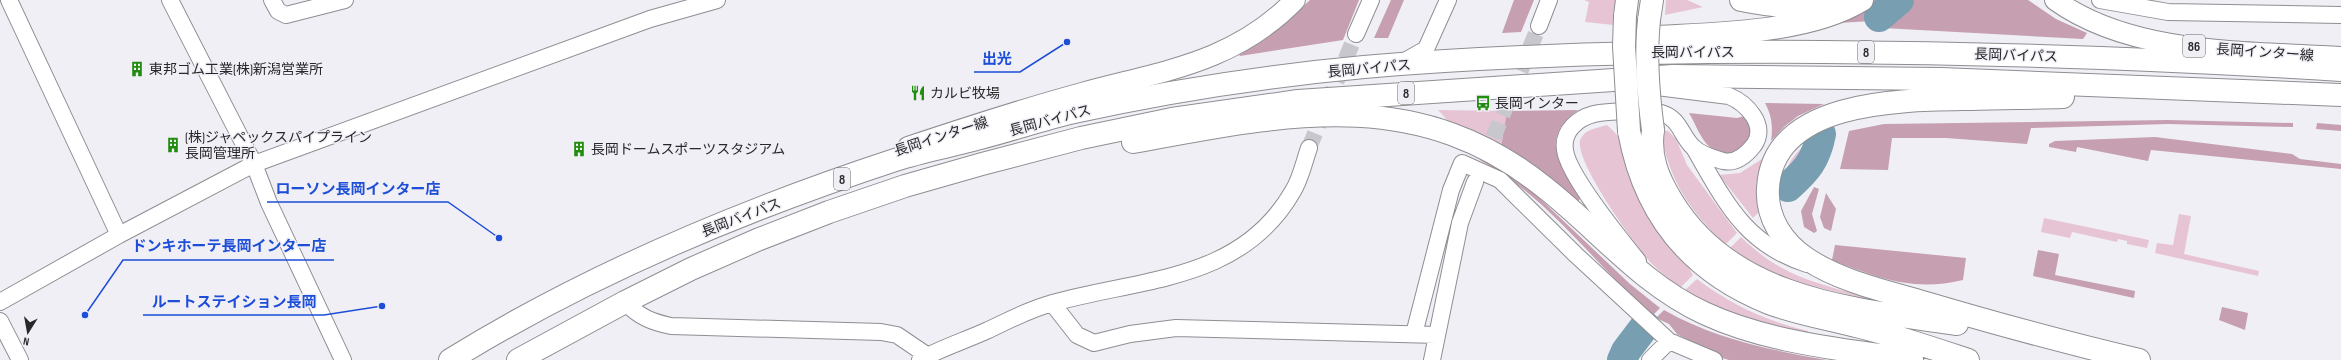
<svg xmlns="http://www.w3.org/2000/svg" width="2341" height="360" viewBox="0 0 2341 360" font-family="'Sofia Sans Condensed','Noto Sans JP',sans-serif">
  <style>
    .green { fill: #e7c4d4 }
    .forest { fill: #c69fb1 }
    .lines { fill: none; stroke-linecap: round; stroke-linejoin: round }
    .river { stroke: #789eb1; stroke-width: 30 }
    .minor-tunnel { stroke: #c8c7cd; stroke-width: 16; stroke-dasharray: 16 8; stroke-linecap: butt }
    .minor-casing { stroke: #8e8e93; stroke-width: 18 }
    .major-casing { stroke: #8e8e93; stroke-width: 22 }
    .highway-casing { stroke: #8e8e93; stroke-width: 24 }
    .minor { stroke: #fff; stroke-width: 16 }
    .major { stroke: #fff; stroke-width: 20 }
    .highway { stroke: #fff; stroke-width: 22 }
    .highway-bridge-casing { stroke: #8e8e93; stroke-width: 24; stroke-linecap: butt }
    .highway-bridge { stroke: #fff; stroke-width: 22 }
    .labels { text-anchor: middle; stroke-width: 3; stroke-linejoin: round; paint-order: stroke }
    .shield { fill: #f0eff6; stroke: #646467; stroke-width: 1 }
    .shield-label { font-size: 13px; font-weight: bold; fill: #28282a }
    .street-label { font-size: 14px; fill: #28282a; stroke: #f0eff6 }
    .poi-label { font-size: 14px; fill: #28282a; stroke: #f0eff6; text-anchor: start }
    .leader { fill: none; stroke: #1d4ed8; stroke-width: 1.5 }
    .callout-dot { fill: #1d4ed8; stroke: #f0eff6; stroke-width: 1.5 }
    .callout-label { font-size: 15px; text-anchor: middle; font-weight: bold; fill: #1d4ed8; stroke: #f0eff6; stroke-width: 3; stroke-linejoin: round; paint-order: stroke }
  </style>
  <rect width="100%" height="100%" fill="#f0eff6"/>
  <path class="green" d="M1584 0H1616L1614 25 1585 22 1589 2Z
    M1666 0H1687L1703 7 1665 15Z
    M1438 110 1507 111 1501 147 1448 121Z
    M1607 125C1627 141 1636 169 1647 191 1662 220 1677 248 1693 275L1680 288C1671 280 1661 273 1652 264 1637 248 1570 156 1581 138 1586 129 1598 128 1607 125Z
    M1660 130 1668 131 1676 139 1687 165 1737 233 1725 245C1688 208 1670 182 1660 130Z
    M1816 136C1814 163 1801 172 1781 188 1787 162 1794 152 1816 136Z
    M1762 159 1756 185 1759 212 1753 218 1719 175 1740 173Z
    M2179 214 2191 216 2184 254 2259 271 2258 276 2155 253 2157 243 2173 245Z
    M2044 218 2149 240 2147 248 2127 244V241L2118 239 2117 242 2072 232 2070 238 2041 232Z
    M1741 237C1783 278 1814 281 1867 298L1866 299 1796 282 1753 264 1730 248Z
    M1697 279C1731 305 1767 321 1808 331V334L1779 329 1730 314 1684 291Z"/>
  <path class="forest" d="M1310 0H1359L1343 40 1240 56 1239 55 1284 24Z
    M1391 0H1404L1388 38H1374Z
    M1514 0H1534L1521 32 1502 33Z
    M1873 0H1894L1871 21 1838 23Z
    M1903 0H2028L2056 19 2087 33 2083 39 1883 28 1878 25 1880 19Z
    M1765 103 1824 104 1798 116 1785 126 1771 141C1773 127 1772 116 1765 103Z
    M1578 110C1538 138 1560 165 1581 197L1578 202C1554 181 1531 158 1501 147L1507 111Z
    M1689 113 1737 118 1745 116C1747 119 1752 125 1752 129 1753 153 1727 161 1710 147 1701 140 1695 123 1689 113Z
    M2168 120 2293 123V127L2168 124 2031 128 2027 144 1946 138H1892L1888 170 1840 169 1849 131 1884 124Z
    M2317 123 2341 125V131L2316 129Z
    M2155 137 2292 154 2300 159 2341 164V169L2151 150 2148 161 2077 147 2076 152 2049 147V144L2055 141Z
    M1482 157 1535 194 1630 284 1660 308 1653 315C1593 264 1551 199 1480 160Z
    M1814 187 1819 189 1812 214 1817 231 1814 233 1804 227 1801 211Z
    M1826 193 1836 209 1831 231 1824 228 1820 217Z
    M1835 245 1966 258 1963 280C1913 292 1878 278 1832 260Z
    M2038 250 2059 254 2055 275 2135 291 2134 298 2033 276Z
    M2222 307 2248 313 2245 330 2219 320Z
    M1664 310C1715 339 1770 350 1827 360H1729L1722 358 1677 334 1669 324 1656 318Z"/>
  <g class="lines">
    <path class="river" d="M1879 17 1899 0
      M1788 187C1807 170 1816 160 1821 134
      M1622 360 1626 351 1645 326"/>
    <path class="minor-tunnel" d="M1309 148 1356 34
      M1475 182 1539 26"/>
    <g class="minor-casing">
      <path id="minor" d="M9 0 119 235
        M170 0 254 164 269 203 343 360
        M272 0 278 11 286 15 345 0
        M2100 0 2168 12 2341 15
        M1539 26 1549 0
        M1356 34 1371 0
        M1403 62 1426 49 1448 0
        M1694 148C1725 201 1744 244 1807 264
        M1638 261C1621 240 1568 175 1565 150 1562 131 1578 118 1594 114 1607 111 1649 110 1661 113 1680 118 1681 136 1693 147 1701 155 1713 158 1723 161 1736 164 1747 154 1754 145 1768 125 1746 103 1729 96L1641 85
        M0 302 119 235 254 164 650 19 717 0
        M625 302C639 317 652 322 671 326L881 332 897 335 928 356
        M1052 303 1077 335 1094 343 1130 334 1176 328 1437 335
        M0 321 20 360
        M1414 334 1451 190 1462 163 1500 180 1576 255 1669 341
        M920 360C941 348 964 341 986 331 1008 321 1029 309 1053 303 1141 278 1241 282 1293 191 1301 178 1304 162 1309 148
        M1432 360 1460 223 1475 182
        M1650 360 1669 341 1714 360"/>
    </g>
    <g class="major-casing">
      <path id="major" d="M2055 0C2133 56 2249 51 2341 57
        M908 147C965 128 1023 109 1082 93 1162 71 1234 63 1295 0"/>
    </g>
    <g class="highway-casing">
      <path id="highway" d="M1741 0C1770 5 1804 12 1833 0
        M1625 16 1627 0
        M1649 20 1652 0
        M1628 39C1698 33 1802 37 1862 0
        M2063 97C2032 98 2002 98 1971 99 1907 100 1773 98 1768 188 1766 218 1783 243 1807 259 1842 282 1886 291 1926 303 1997 324 2067 343 2139 360
        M1653 130C1649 157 1658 178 1672 201 1732 300 1853 309 1957 324
        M1629 131C1644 214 1689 271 1769 303 1798 314 1830 319 1860 327 1897 336 1932 348 1968 360
        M1133 142C1282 115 1415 83 1544 187 1598 229 1641 284 1704 313 1768 343 1843 349 1912 360
        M450 360C589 274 740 211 895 160 923 151 952 146 980 138 1012 130 1043 119 1074 112 1169 91 1267 76 1364 67 1517 54 1670 51 1823 52 1996 53 2169 59 2341 70
        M518 360 625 302 691 269 757 240 829 212 905 186 982 164 1081 138 1172 119 1298 101 1673 76 1941 79 2341 95"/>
    </g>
    <use href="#minor" class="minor"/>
    <use href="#major" class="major"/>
    <use href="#highway" class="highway"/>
    <g class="highway-bridge-casing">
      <path id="highway-bridge" d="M1625 16 1624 46 1629 131
        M1649 20C1645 57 1648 93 1653 130"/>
    </g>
    <use href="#highway-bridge" class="highway-bridge"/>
  </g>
  <defs>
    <g id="building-bare" transform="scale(1.2)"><path d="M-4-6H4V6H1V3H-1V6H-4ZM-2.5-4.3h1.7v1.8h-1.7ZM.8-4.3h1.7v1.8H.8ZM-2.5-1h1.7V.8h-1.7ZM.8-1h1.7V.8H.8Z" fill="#218d0e" stroke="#f0eff6" stroke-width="2.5" paint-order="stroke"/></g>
    <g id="restaurant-bare" transform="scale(1.2)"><path d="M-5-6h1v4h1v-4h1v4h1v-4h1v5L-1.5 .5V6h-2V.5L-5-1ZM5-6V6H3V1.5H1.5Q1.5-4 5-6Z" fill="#218d0e" stroke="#f0eff6" stroke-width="2.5" paint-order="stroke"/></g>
    <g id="bus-bare" transform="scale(1.2)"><path d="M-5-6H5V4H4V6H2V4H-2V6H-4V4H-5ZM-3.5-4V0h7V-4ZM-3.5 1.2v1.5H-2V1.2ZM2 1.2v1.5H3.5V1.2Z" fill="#218d0e" stroke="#f0eff6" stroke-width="2.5" paint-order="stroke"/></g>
  </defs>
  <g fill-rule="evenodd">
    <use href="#building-bare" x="137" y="69"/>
    <use href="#restaurant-bare" x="918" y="93"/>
    <use href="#bus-bare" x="1483" y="103"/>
    <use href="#building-bare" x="173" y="145"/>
    <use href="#building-bare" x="579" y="149"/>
  </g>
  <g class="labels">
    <g class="shield">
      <rect x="2183" y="35" width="22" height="22" rx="3"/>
      <rect x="1858" y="41" width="16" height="22" rx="3"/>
      <rect x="1398" y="82" width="16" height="22" rx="3"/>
      <rect x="834" y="168" width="16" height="22" rx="3"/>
    </g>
    <g class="shield-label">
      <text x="2194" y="51">86</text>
      <text x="1866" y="57">8</text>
      <text x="1406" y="98">8</text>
      <text x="842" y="184">8</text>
    </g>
    <g class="street-label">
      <text x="1693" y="57">長岡バイパス</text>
      <text transform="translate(2265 52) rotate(4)" y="5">長岡インター線</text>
      <text transform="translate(2016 55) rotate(2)" y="5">長岡バイパス</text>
      <text transform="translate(1369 68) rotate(-5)" y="5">長岡バイパス</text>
      <text transform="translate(1050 120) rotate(-15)" y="5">長岡バイパス</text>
      <text transform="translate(941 136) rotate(-18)" y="5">長岡インター線</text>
      <text transform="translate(741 217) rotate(-21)" y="5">長岡バイパス</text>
    </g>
    <g class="poi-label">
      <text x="149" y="74">東邦ゴム工業(株)新潟営業所</text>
      <text x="930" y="98">カルビ牧場</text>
      <text x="1495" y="108">長岡インター</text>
      <text x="185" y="142">(株)ジャペックスパイプライン<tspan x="185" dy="16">長岡管理所</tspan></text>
      <text x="591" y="154">長岡ドームスポーツスタジアム</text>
    </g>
  </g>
  <path class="leader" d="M1067 42L1020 72H974M499 238L448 202H267M85 315L123 260H334M382 306L324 315H143"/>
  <g class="callout-dot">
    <circle cx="1067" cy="42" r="4"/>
    <circle cx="499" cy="238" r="4"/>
    <circle cx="85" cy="315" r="4"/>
    <circle cx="382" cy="306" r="4"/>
  </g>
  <g class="callout-label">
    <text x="997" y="64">出光</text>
    <text x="358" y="194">ローソン長岡インター店</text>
    <text x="229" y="251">ドンキホーテ長岡インター店</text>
    <text x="234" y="307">ルートステイション長岡</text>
  </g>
  <g transform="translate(28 332) rotate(191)" stroke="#f0eff6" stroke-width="3" paint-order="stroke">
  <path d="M0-3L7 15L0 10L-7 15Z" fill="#28282a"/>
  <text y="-6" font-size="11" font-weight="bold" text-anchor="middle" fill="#28282a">N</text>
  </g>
</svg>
